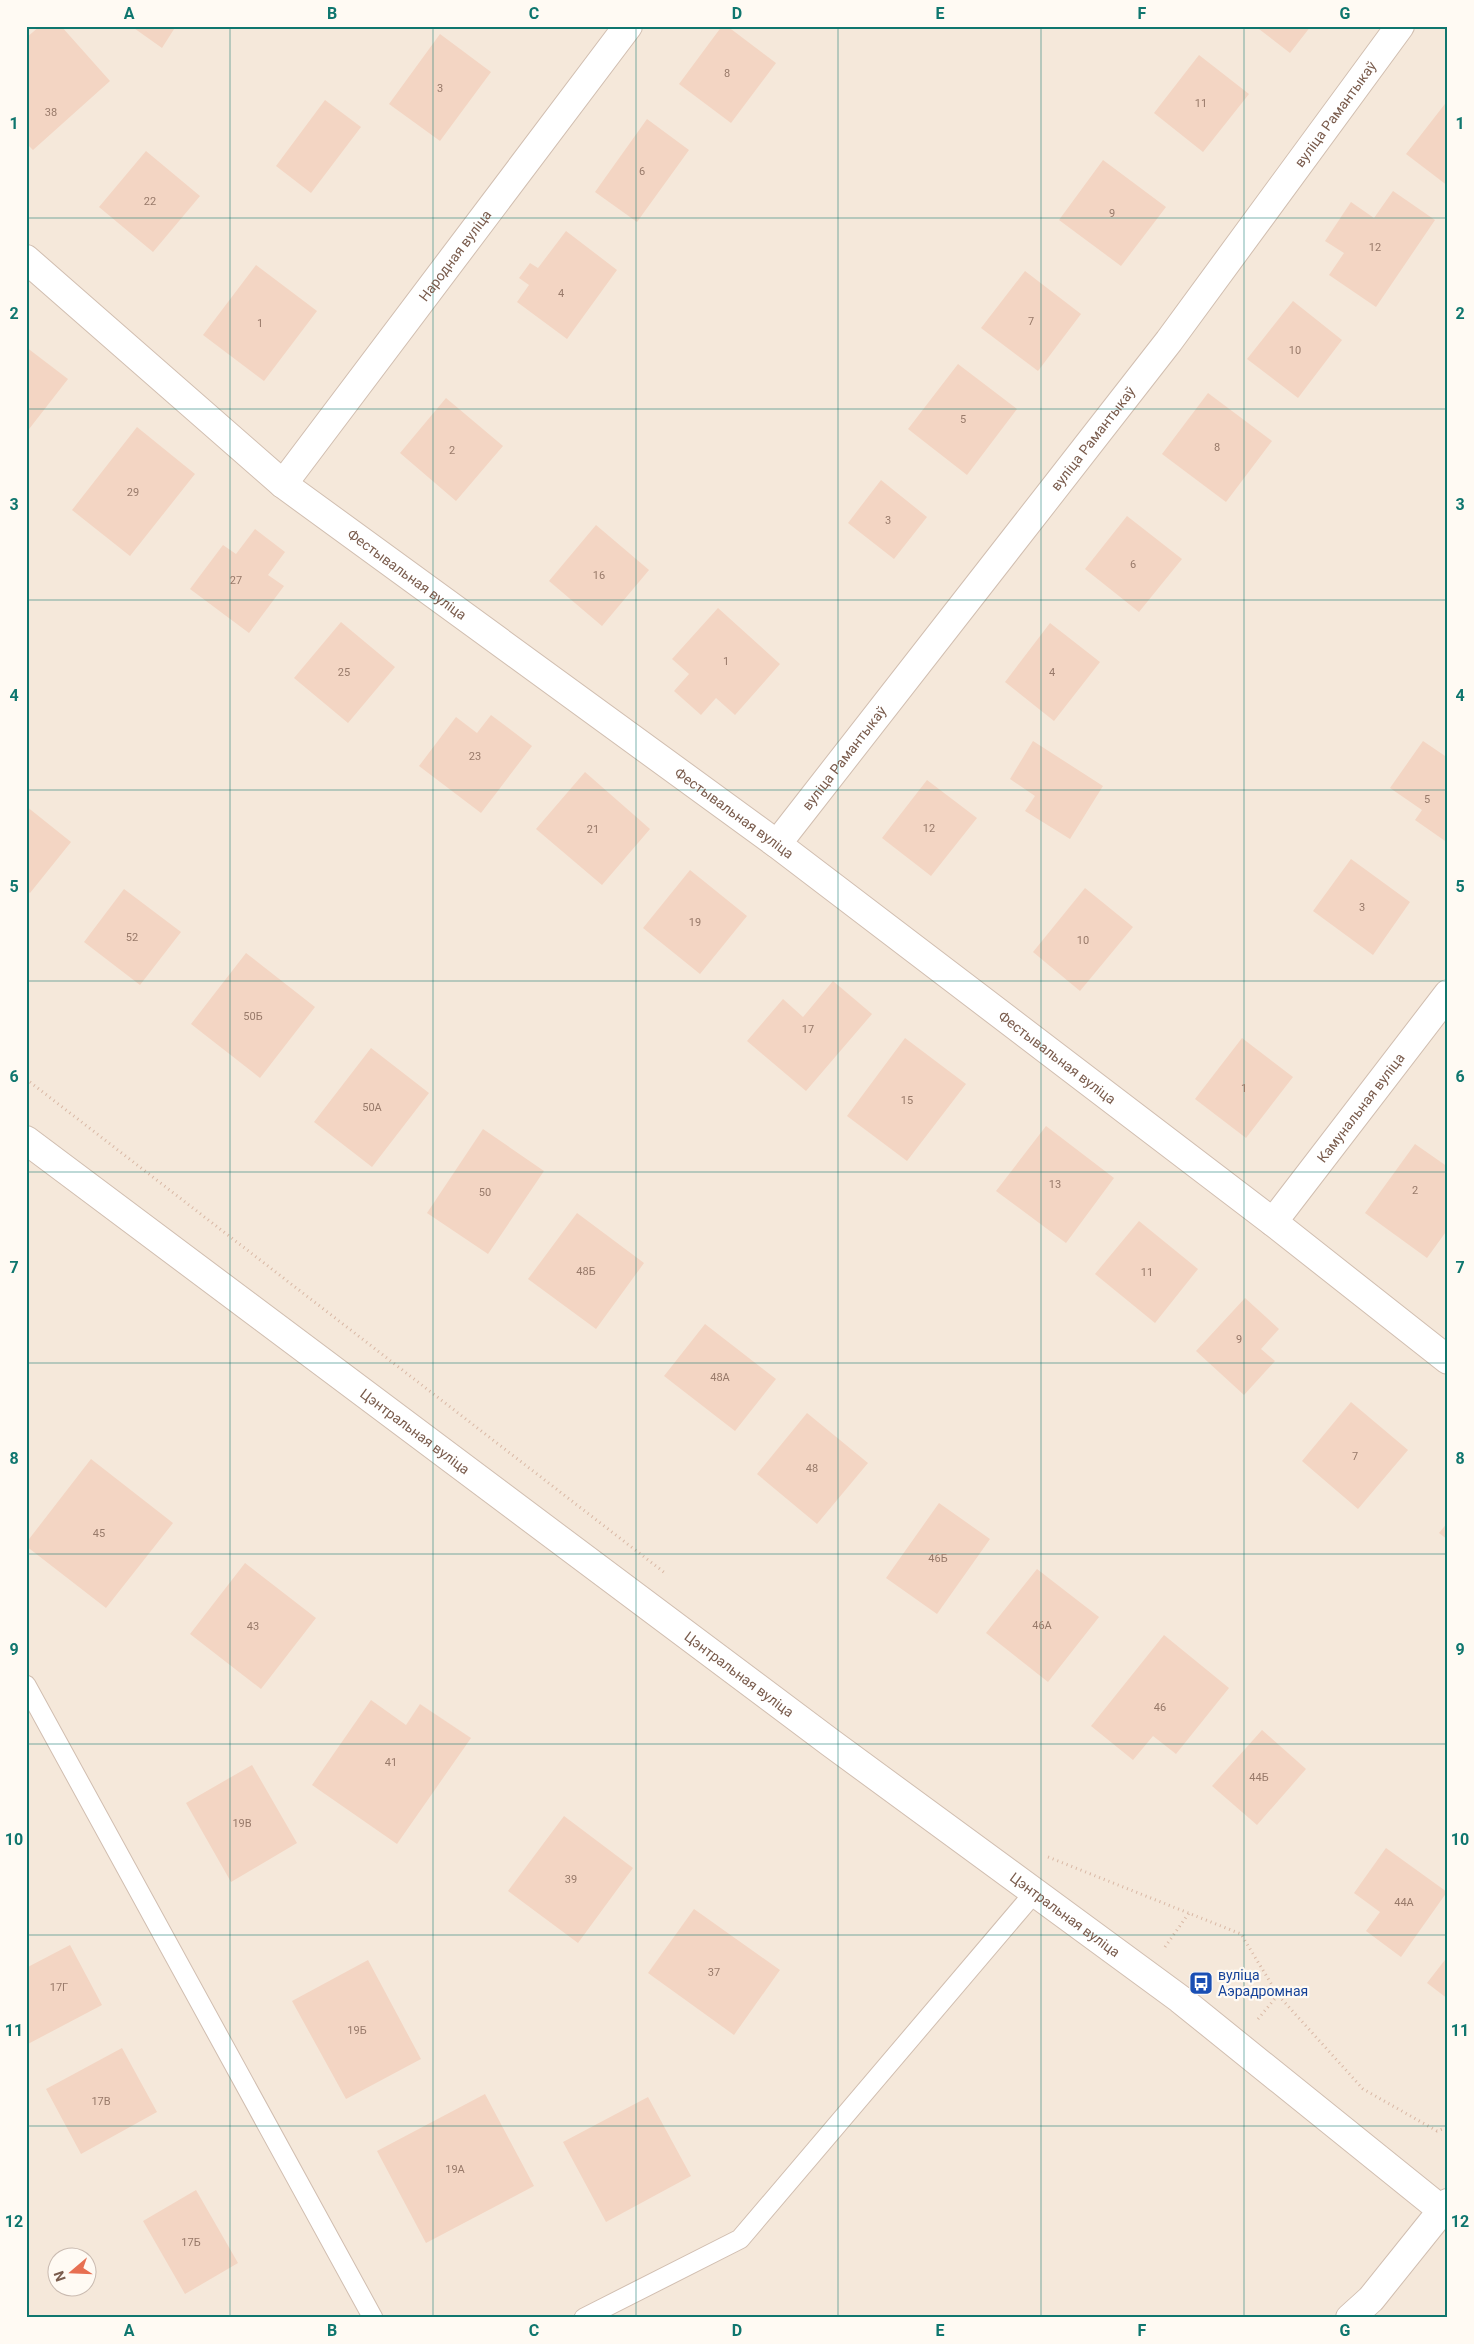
<svg xmlns="http://www.w3.org/2000/svg" width="1474" height="2344" viewBox="0 0 1474 2344" font-family="Roboto,sans-serif">
  <style>
    .residential { fill: #f5e8da; fill-rule: evenodd }
    .building { fill: #f3d5c3 }
    .lines { fill: none; stroke-linecap: round; stroke-linejoin: round }
    .lane-casing { stroke: #d1beb0; stroke-width: 21 }
    .street-casing { stroke: #d1beb0; stroke-width: 30 }
    .path { stroke: #d9b8a5; stroke-width: 3; stroke-dasharray: 1 4; stroke-linecap: butt }
    .lane { stroke: #fff; stroke-width: 19 }
    .street { stroke: #fff; stroke-width: 28 }
    .grid { fill: none; stroke: #0f766e; stroke-width: 1; stroke-opacity: 0.55 }
    .labels { text-anchor: middle; stroke-width: 4.5; stroke-linejoin: round; paint-order: stroke }
    .number-label { font-size: 11px; fill: #987a6a }
    .street-label { font-size: 14px; fill: #7a5c4d; stroke: #fffaf3 }
    .transit-label { font-size: 14px; fill: #164399; stroke: #fffaf3; text-anchor: start }
    .neatline { fill: none; stroke: #0f766e; stroke-width: 2 }
    .grid-label { font-size: 16px; text-anchor: middle; font-weight: bold; fill: #0f766e }
  </style>
  <rect width="100%" height="100%" fill="#fdf6ec"/>
  <path class="residential" d="M26 26H1448V2318L1438 2316 1436 2318H26ZM58 2256H88V2286H58Z"/>
  <path class="building" d="M40 26H61L110 81 33 150 26 143V38Z
    M131 26H176L162 48Z
    M722 26H727L776 63 731 123 679 84Z
    M1255 26H1311L1290 53Z
    M440 34 491 72 440 141 389 104Z
    M1199 55 1249 94 1203 152 1154 113Z
    M325 100 361 127 311 193 276 166Z
    M1448 100V186L1406 154Z
    M647 119 689 150 637 222 595 192Z
    M146 151 200 196 153 252 99 207Z
    M1103 160 1166 207 1121 266 1059 220Z
    M1393 191 1435 220 1376 307 1329 275 1344 253 1325 241 1351 202 1374 218Z
    M566 231 617 270 567 339 517 302 529 285 519 278 530 263 538 268Z
    M256 265 317 311 264 381 203 335Z
    M1025 271 1081 314 1038 371 981 328Z
    M1293 301 1342 340 1298 398 1247 359Z
    M26 347 68 379 26 433Z
    M958 364 1017 409 967 475 908 429Z
    M1208 393 1272 441 1226 502 1162 454Z
    M446 398 503 446 456 501 400 453Z
    M137 427 195 474 130 556 72 510Z
    M881 480 927 517 894 559 848 523Z
    M1127 516 1182 559 1139 612 1085 569Z
    M596 525 649 570 602 626 549 581Z
    M255 529 285 552 268 575 284 586 249 633 190 589 223 545 236 554Z
    M718 608 780 664 735 715 716 698 701 715 674 691 689 674 672 659Z
    M341 622 395 667 348 723 294 678Z
    M1050 623 1100 662 1054 721 1005 682Z
    M491 715 532 746 481 813 419 766 456 717 477 733Z
    M1033 741 1103 786 1070 839 1025 811 1035 796 1010 779Z
    M1423 741 1448 758V843L1415 820 1422 810 1390 788Z
    M585 772 650 829 602 885 536 829Z
    M927 780 977 818 931 876 882 838Z
    M26 806 71 842 30 893 26 890Z
    M1351 859 1410 902 1373 955 1313 911Z
    M690 870 747 916 700 974 643 928Z
    M1085 888 1133 927 1080 991 1033 952Z
    M124 889 181 932 140 985 84 942Z
    M246 953 315 1007 260 1078 191 1024Z
    M833 981 872 1014 806 1091 747 1041 783 999 803 1017Z
    M905 1038 966 1084 907 1161 847 1116Z
    M1242 1038 1293 1077 1246 1138 1195 1099Z
    M371 1048 429 1093 372 1167 314 1122Z
    M1046 1126 1114 1178 1066 1243 996 1191Z
    M483 1129 544 1171 488 1254 427 1213Z
    M1415 1144 1448 1167V1229L1427 1258 1365 1213Z
    M577 1213 644 1263 596 1329 528 1279Z
    M1139 1221 1198 1269 1155 1323 1095 1274Z
    M1245 1298 1279 1329 1261 1349 1275 1361 1244 1395 1196 1351Z
    M705 1324 776 1379 735 1431 664 1376Z
    M1351 1402 1408 1450 1358 1509 1302 1461Z
    M807 1413 868 1463 817 1524 757 1474Z
    M91 1459 173 1523 106 1608 26 1546V1543Z
    M939 1503 990 1539 937 1614 886 1578Z
    M1448 1522V1540L1439 1533Z
    M245 1563 316 1618 261 1689 190 1634Z
    M1037 1569 1099 1617 1048 1682 986 1633Z
    M1164 1635 1229 1688 1176 1754 1153 1736 1133 1760 1091 1726Z
    M371 1700 406 1725 420 1704 471 1738 397 1844 312 1785Z
    M1262 1730 1306 1769 1257 1825 1212 1786Z
    M252 1765 297 1843 231 1882 186 1803Z
    M564 1816 633 1868 578 1943 508 1891Z
    M1386 1848 1447 1892 1401 1957 1366 1931 1380 1912 1354 1893Z
    M694 1909 780 1970 734 2035 648 1973Z
    M70 1945 102 2005 26 2045V1968Z
    M1448 1956V1999L1427 1983Z
    M368 1960 421 2059 346 2099 292 2001Z
    M122 2048 157 2112 81 2154 46 2089Z
    M485 2094 534 2186 426 2243 377 2151Z
    M648 2097 691 2176 606 2222 563 2142Z
    M196 2190 238 2263 185 2294 143 2221Z"/>
  <g class="lines">
    <g class="lane-casing">
      <path id="lane" d="M26 1685 373 2318
        M584 2318 740 2239 1034 1893"/>
    </g>
    <g class="street-casing">
      <g id="street">
        <path id="s1" d="M26 259 283 484 777 844 1273 1222 1448 1360"/>
        <path id="s2" d="M283 484 628 26"/>
        <path id="s3" d="M777 844 1169 341 1400 26"/>
        <path id="s4" d="M26 1140 831 1743 1180 1999 1448 2215"/>
        <path id="s5" d="M1273 1222 1448 994"/>
        <path d="M1350 2318 1371 2299 1448 2203"/>
      </g>
    </g>
    <path class="path" d="M26 1079 665 1573
      M1048 1857 1241 1934 1278 1995 1363 2089 1437 2131 1448 2127
      M1165 1947 1189 1913
      M1258 2019 1278 1995"/>
    <use href="#lane" class="lane"/>
    <use href="#street" class="street"/>
  </g>
  <path class="grid" d="M230 26V2318M433 26V2318M636 26V2318M838 26V2318M1041 26V2318M1244 26V2318M26 218H1448M26 409H1448M26 600H1448M26 790H1448M26 981H1448M26 1172H1448M26 1363H1448M26 1554H1448M26 1744H1448M26 1935H1448M26 2126H1448"/>
  <defs>
    <g id="bus-square" transform="scale(1.25)"><rect x="-9" y="-9" width="18" height="18" rx="4" fill="#1a4fb4" stroke="#fffaf3"/><path d="M-5-6H5V4H4V6H2V4H-2V6H-4V4H-5ZM-3.5-4V0h7V-4ZM-3.5 1.2v1.5H-2V1.2ZM2 1.2v1.5H3.5V1.2Z" fill="#fff"/></g>
  </defs>
  <g fill-rule="evenodd">
    <use href="#bus-square" x="1201" y="1983"/>
  </g>
  <g class="labels">
    <g class="number-label">
      <text x="727" y="77">8</text>
      <text x="440" y="92">3</text>
      <text x="1201" y="107">11</text>
      <text x="51" y="116">38</text>
      <text x="642" y="175">6</text>
      <text x="150" y="205">22</text>
      <text x="1112" y="217">9</text>
      <text x="1375" y="251">12</text>
      <text x="561" y="297">4</text>
      <text x="1031" y="325">7</text>
      <text x="260" y="327">1</text>
      <text x="1295" y="354">10</text>
      <text x="963" y="423">5</text>
      <text x="1217" y="451">8</text>
      <text x="452" y="454">2</text>
      <text x="133" y="496">29</text>
      <text x="888" y="524">3</text>
      <text x="1133" y="568">6</text>
      <text x="599" y="579">16</text>
      <text x="236" y="584">27</text>
      <text x="726" y="665">1</text>
      <text x="344" y="676">25</text>
      <text x="1052" y="676">4</text>
      <text x="475" y="760">23</text>
      <text x="1427" y="803">5</text>
      <text x="929" y="832">12</text>
      <text x="593" y="833">21</text>
      <text x="1362" y="911">3</text>
      <text x="695" y="926">19</text>
      <text x="132" y="941">52</text>
      <text x="1083" y="944">10</text>
      <text x="253" y="1020">50Б</text>
      <text x="808" y="1033">17</text>
      <text x="1244" y="1092">1</text>
      <text x="907" y="1104">15</text>
      <text x="372" y="1111">50А</text>
      <text x="1055" y="1188">13</text>
      <text x="1415" y="1194">2</text>
      <text x="485" y="1196">50</text>
      <text x="586" y="1275">48Б</text>
      <text x="1147" y="1276">11</text>
      <text x="1239" y="1343">9</text>
      <text x="720" y="1381">48А</text>
      <text x="1355" y="1460">7</text>
      <text x="812" y="1472">48</text>
      <text x="99" y="1537">45</text>
      <text x="938" y="1562">46Б</text>
      <text x="1042" y="1629">46А</text>
      <text x="253" y="1630">43</text>
      <text x="1160" y="1711">46</text>
      <text x="391" y="1766">41</text>
      <text x="1259" y="1781">44Б</text>
      <text x="242" y="1827">19В</text>
      <text x="571" y="1883">39</text>
      <text x="1404" y="1906">44А</text>
      <text x="714" y="1976">37</text>
      <text x="59" y="1991">17Г</text>
      <text x="357" y="2034">19Б</text>
      <text x="101" y="2105">17В</text>
      <text x="455" y="2173">19А</text>
      <text x="191" y="2246">17Б</text>
    </g>
    <g class="street-label">
      <text dy="5" stroke="none"><textPath href="#s3" startOffset="919">вуліца Рамантыкаў</textPath></text>
      <text dy="5" stroke="none"><textPath href="#s2" startOffset="286">Народная вуліца</textPath></text>
      <text dy="5" stroke="none"><textPath href="#s3" startOffset="514">вуліца Рамантыкаў</textPath></text>
      <text dy="5" stroke="none"><textPath href="#s1" startOffset="495">Фестывальная вуліца</textPath></text>
      <text dy="5" stroke="none"><textPath href="#s3" startOffset="109">вуліца Рамантыкаў</textPath></text>
      <text dy="5" stroke="none"><textPath href="#s1" startOffset="900">Фестывальная вуліца</textPath></text>
      <text dy="5" stroke="none"><textPath href="#s1" startOffset="1305">Фестывальная вуліца</textPath></text>
      <text dy="5" stroke="none"><textPath href="#s5" startOffset="144">Камунальная вуліца</textPath></text>
      <text dy="5" stroke="none"><textPath href="#s4" startOffset="486">Цэнтральная вуліца</textPath></text>
      <text dy="5" stroke="none"><textPath href="#s4" startOffset="891">Цэнтральная вуліца</textPath></text>
      <text dy="5" stroke="none"><textPath href="#s4" startOffset="1296">Цэнтральная вуліца</textPath></text>
    </g>
    <g class="transit-label">
      <text x="1218" y="1980">вуліца<tspan x="1218" dy="16">Аэрадромная</tspan></text>
    </g>
  </g>
  <rect width="1474" height="2344" fill="none" stroke="#fffaf3" stroke-width="55"/>
  <g transform="translate(72 2272) rotate(251)"><circle r="24" fill="#fffaf3" stroke="#cabbb1"/>
  <path d="M0-4L9 19L0 12L-9 19Z" fill="#e76f51"/>
  <text y="-8" font-size="14" font-weight="bold" text-anchor="middle" fill="#7a5c4d">N</text>
  </g>
  <rect x="28" y="28" width="1418" height="2288" class="neatline"/>
  <g class="grid-label">
    <text x="129" y="19">A</text>
    <text x="332" y="19">B</text>
    <text x="534" y="19">C</text>
    <text x="737" y="19">D</text>
    <text x="940" y="19">E</text>
    <text x="1142" y="19">F</text>
    <text x="1345" y="19">G</text>
    <text x="14" y="129">1</text>
    <text x="1460" y="129">1</text>
    <text x="14" y="319">2</text>
    <text x="1460" y="319">2</text>
    <text x="14" y="510">3</text>
    <text x="1460" y="510">3</text>
    <text x="14" y="701">4</text>
    <text x="1460" y="701">4</text>
    <text x="14" y="892">5</text>
    <text x="1460" y="892">5</text>
    <text x="14" y="1082">6</text>
    <text x="1460" y="1082">6</text>
    <text x="14" y="1273">7</text>
    <text x="1460" y="1273">7</text>
    <text x="14" y="1464">8</text>
    <text x="1460" y="1464">8</text>
    <text x="14" y="1655">9</text>
    <text x="1460" y="1655">9</text>
    <text x="14" y="1845">10</text>
    <text x="1460" y="1845">10</text>
    <text x="14" y="2036">11</text>
    <text x="1460" y="2036">11</text>
    <text x="14" y="2227">12</text>
    <text x="1460" y="2227">12</text>
    <text x="129" y="2336">A</text>
    <text x="332" y="2336">B</text>
    <text x="534" y="2336">C</text>
    <text x="737" y="2336">D</text>
    <text x="940" y="2336">E</text>
    <text x="1142" y="2336">F</text>
    <text x="1345" y="2336">G</text>
  </g>
</svg>
